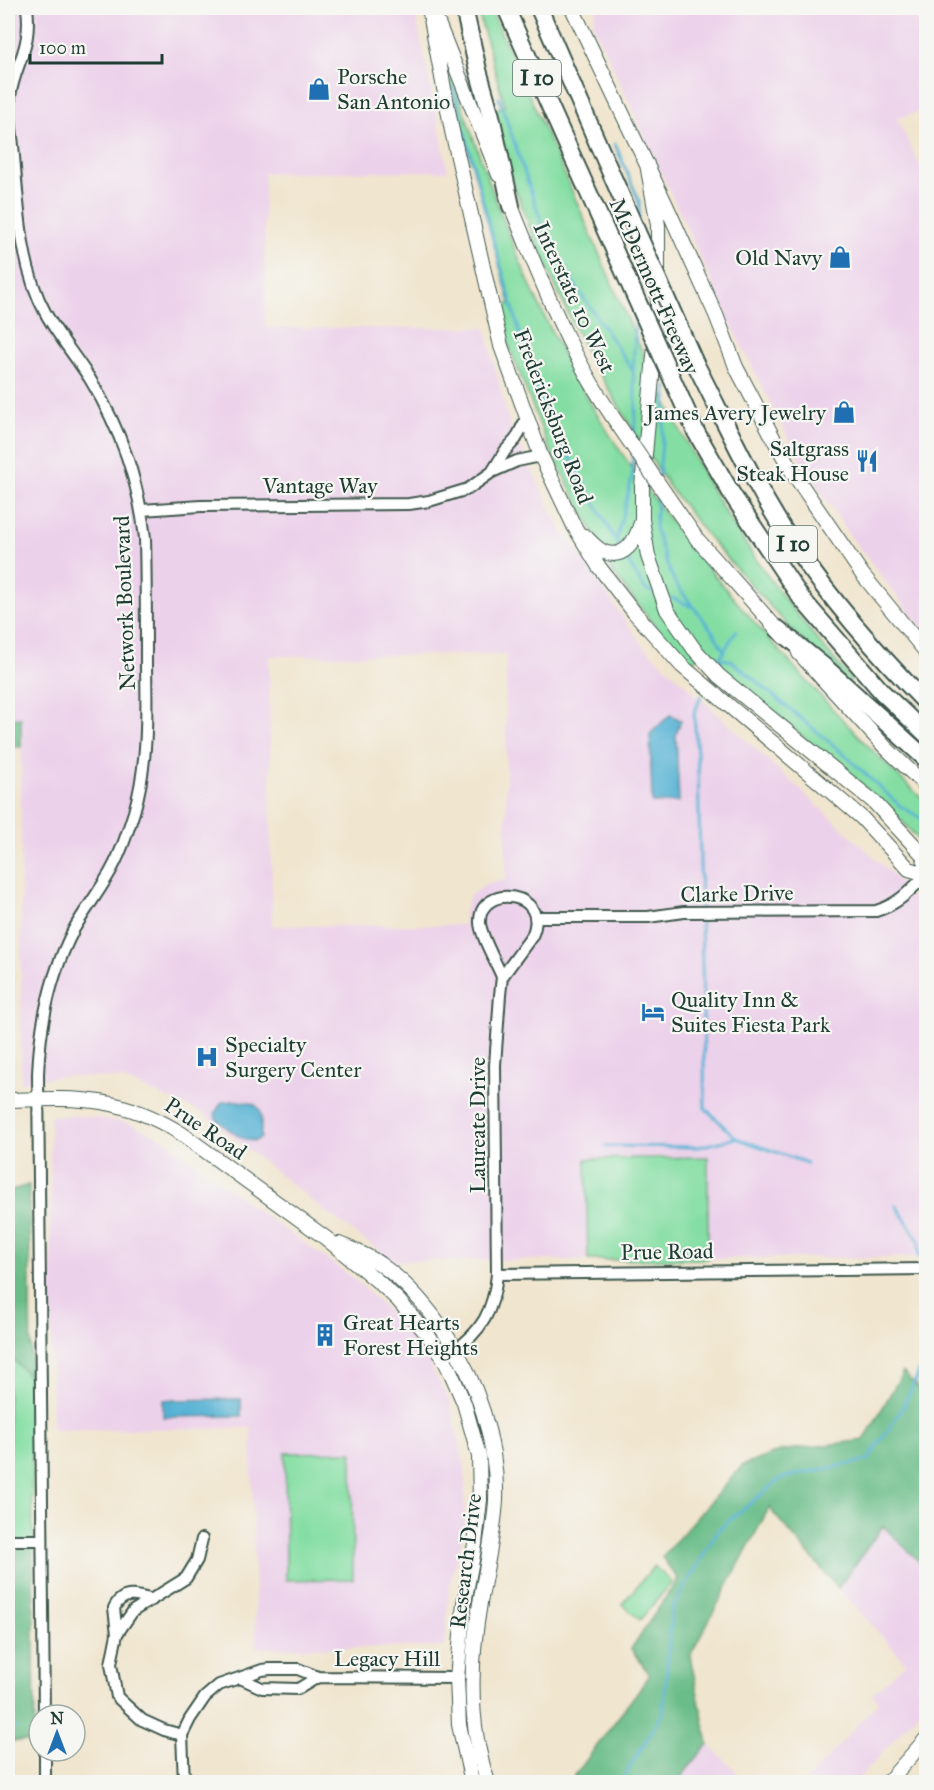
<svg xmlns="http://www.w3.org/2000/svg" width="934" height="1790" viewBox="0 0 934 1790" font-family="'IM FELL Great Primer',serif">
  <style>
    .built { fill: #ecd1ea; fill-rule: evenodd }
    .green { fill: #84dea3; stroke: #528e6c; stroke-width: 1.5 }
    .forest { fill: #6bbd89; stroke: #457d5e; stroke-width: 1.5 }
    .water { fill: #56b2d4; stroke: #3a7884; stroke-width: 1.5 }
    .lines { fill: none; stroke-linecap: round; stroke-linejoin: round }
    .stream { stroke: #56b2d4; stroke-width: 3 }
    .minor-casing { stroke: #3e564b; stroke-width: 14 }
    .major-casing { stroke: #3e564b; stroke-width: 16 }
    .highway-casing { stroke: #3e564b; stroke-width: 20 }
    .minor { stroke: #fff; stroke-width: 10 }
    .major { stroke: #fff; stroke-width: 14 }
    .highway { stroke: #fff; stroke-width: 16 }
    .major-bridge-casing { stroke: #3e564b; stroke-width: 16; stroke-linecap: butt }
    .highway-bridge-casing { stroke: #3e564b; stroke-width: 20; stroke-linecap: butt }
    .major-bridge { stroke: #fff; stroke-width: 14 }
    .highway-bridge { stroke: #fff; stroke-width: 16 }
    .labels { text-anchor: middle; stroke-width: 4.5; stroke-linejoin: round; paint-order: stroke }
    .shield { fill: #f6f6f2; stroke: #60746d; stroke-width: 1.5 }
    .shield-label { font-size: 21px; font-weight: bold; fill: #1f3d34 }
    .poi-label { font-size: 22px; fill: #1f3d34; stroke: #f6f6f2; text-anchor: start }
    .street-label { font-size: 22px; fill: #1f3d34; stroke: #f6f6f2 }
  </style>
  <rect width="100%" height="100%" fill="#f6f6f2"/>
  <filter id="ink" filterUnits="userSpaceOnUse"><feTurbulence type="fractalNoise" baseFrequency=".0167" numOctaves="2"/><feDisplacementMap in="SourceGraphic" scale="12" xChannelSelector="R" yChannelSelector="G"/><feConvolveMatrix kernelMatrix="1 2 1 2 8 2 1 2 1" color-interpolation-filters="sRGB"/></filter>
  <filter id="wash" filterUnits="userSpaceOnUse"><feTurbulence type="fractalNoise" baseFrequency=".008" numOctaves="4" result="noise"/><feDisplacementMap in="SourceGraphic" scale="24" xChannelSelector="R" yChannelSelector="G"/><feGaussianBlur stdDeviation="1.35" result="paint"/><feColorMatrix in="noise" values="0 0 0 0 0 0 0 0 0 0 0 0 0 0 0 0 0 1.4 0 .05"/><feComposite in="paint" operator="in"/></filter>
  <g filter="url(#wash)">
    <rect width="100%" height="100%" fill="#f0e5ce"/>
    <path class="built" d="M8 8H414L448 171 264 173 265 328H485L509 423 558 525 643 646 889 871 926 914V1257L393 1261 316 1204 203 1113 122 1079 63 1076 21 1082V747H8ZM506 654V880L486 884 470 896 464 913V925L272 926 269 656Z
      M596 8H926V109L897 119 924 174H926V633L851 537 797 455 736 335 593 24Z
      M50 1116H82L126 1122 162 1138 247 1203 355 1279 415 1338 450 1402 465 1469 464 1531 449 1587 445 1647 256 1648 251 1428 52 1430Z
      M883 1526 926 1568V1704L856 1782H806L878 1702 872 1694 906 1663 838 1588Z
      M708 1744 747 1782H677Z"/>
    <path class="green" d="M477 8H490C523 81 556 154 588 228 628 321 668 414 719 502 757 566 803 625 852 680L848 682 797 636 710 539 670 488 639 440 583 346 536 243 512 180 492 110 505 106Z
      M449 80H453C487 177 520 275 569 365 623 467 693 553 769 639 820 696 870 751 926 802V849L903 822 884 804 702 653 690 664 661 634 611 570 597 539 548 446 507 341 499 306 510 304Z
      M708 1157V1259L588 1260 586 1159Z
      M8 1354 31 1378 33 1547H8Z
      M352 1452 353 1579 286 1580 285 1453Z
      M654 1566 672 1582 640 1620 622 1604Z"/>
    <path class="forest" d="M21 718V747H8V719Z
      M29 1185 31 1378 8 1354V1191Z
      M903 1372 926 1396V1568L883 1526 838 1588 769 1508 690 1656 708 1744 677 1782H570L650 1675 631 1649 678 1579 662 1557 742 1466 780 1451 864 1440Z
      M8 1547H33L35 1741H8Z"/>
    <path class="water" d="M670 715 681 720 676 735 679 802 652 803 650 734Z
      M234 1101C266 1102 260 1110 261 1138 247 1148 227 1127 216 1119L215 1113 222 1102Z
      M241 1399V1416L163 1417V1400Z"/>
    <g class="lines">
      <path class="stream" d="M453 88 492 236 535 385 563 445 616 541
        M499 98 541 221 571 279 633 371
        M615 144 639 201V218
        M637 284 638 251
        M670 356 672 334
        M634 439 636 405 633 371 636 314
        M659 476 667 387
        M658 491 655 527 666 562 675 583 713 632 724 651
        M619 545 616 541 632 478 633 455
        M627 560 645 589 652 592
        M672 598 693 607
        M718 661 724 659 732 661 846 756 900 806 921 818
        M718 661 736 631
        M701 909 698 767 694 714 701 696
        M701 915 705 1108 736 1138 807 1163
        M606 1146 699 1147 736 1138
        M896 1205 919 1241V1257
        M921 1284 926 1324
        M8 1728 16 1727
        M621 1782 663 1713 672 1609 718 1530 781 1478 868 1460 903 1407 926 1357"/>
    </g>
  </g>
  <g filter="url(#ink)">
    <g class="lines">
      <g class="minor-casing">
        <path id="minor" d="M27 8C29 23 28 38 23 53 18 68 12 81 10 97 8 117 13 138 14 157 19 209 20 267 46 314 59 337 76 357 90 379 121 430 138 479 145 538 146 581 146 624 146 666 147 715 148 764 134 812 127 834 119 859 106 879 96 896 84 912 74 929 50 975 40 1022 38 1074L44 1715
          M492 472 505 451 516 439 527 417
          M142 510 201 506 409 504 429 501 468 489 492 472 517 461 541 456
          M536 917H648L684 912 876 911C897 905 911 890 926 875
          M497 1274 926 1269
          M451 1353C482 1332 494 1310 497 1274L495 1065 500 995 502 977 532 936C552 891 480 883 480 921 479 933 497 964 502 977
          M8 1540H42
          M117 1634 114 1608C122 1591 137 1595 152 1600
          M240 1678 262 1688 298 1689 318 1677
          M182 1735 164 1730 142 1720 117 1697 111 1664 117 1634 133 1611 186 1578 197 1560 202 1539
          M45 1751V1782
          M184 1782 182 1735 190 1719 205 1697 219 1685 262 1670 270 1669H298L318 1677 457 1678"/>
      </g>
      <g class="major-casing">
        <path id="major" d="M429 8 452 131 501 346 541 456 574 526 599 567 634 612 682 666 862 818 909 869 926 874
          M572 8 666 205 716 315 736 367 777 445 793 473 862 574 926 652
          M438 23 499 175
          M647 164 658 225V312L642 487V519L648 556 667 610 694 649 719 676 874 802 924 856 926 870
          M507 196C539 275 569 356 619 426
          M667 496 697 539 784 637
          M585 536C590 541 597 549 604 552 625 560 636 540 641 523
          M799 653 885 747 926 786
          M8 1100C78 1098 120 1095 182 1134L327 1239 381 1284 398 1300 427 1334 443 1357 451 1373 464 1403 479 1456 480 1500 475 1544 464 1603 457 1678 459 1725 472 1782
          M339 1244C353 1250 368 1255 380 1264 406 1282 428 1307 445 1333 477 1379 498 1443 496 1500 494 1534 486 1569 480 1603 470 1661 468 1726 488 1782
          M888 1782 926 1739"/>
      </g>
      <g class="highway-casing">
        <path id="highway" d="M464 8 478 70 491 116 511 206
          M506 8 569 149
          M539 8 598 144
          M694 361C727 425 756 491 797 550 835 605 880 656 926 703
          M696 432 733 496 801 598 882 692 926 734
          M778 629 827 669 926 759"/>
      </g>
      <use href="#minor" class="minor"/>
      <use href="#major" class="major"/>
      <use href="#highway" class="highway"/>
      <g class="major-bridge-casing">
        <path id="major-bridge" d="M619 426 667 496"/>
      </g>
      <g class="highway-bridge-casing">
        <path id="highway-bridge" d="M598 144 694 361
          M569 149 696 432"/>
      </g>
      <use href="#major-bridge" class="major-bridge"/>
      <use href="#highway-bridge" class="highway-bridge"/>
    </g>
  </g>
  <defs>
    <g id="shop-bare" transform="scale(1.8)"><path d="M-5-2.5h2.3a2.7 3.5 0 0 1 5.4 0H5L5.5 6h-11ZM-1.5-2.5h3a1.5 2.3 0 0 0-3 0Z" fill="#1f6fb2" stroke="#f6f6f2" stroke-width="2.5" paint-order="stroke"/></g>
    <g id="restaurant-bare" transform="scale(1.8)"><path d="M-5-6h1v4h1v-4h1v4h1v-4h1v5L-1.5 .5V6h-2V.5L-5-1ZM5-6V6H3V1.5H1.5Q1.5-4 5-6Z" fill="#1f6fb2" stroke="#f6f6f2" stroke-width="2.5" paint-order="stroke"/></g>
    <g id="hotel-bare" transform="scale(1.8)"><path d="M-6-4.5h1.5V1H6V5H4.5V3h-9V5H-6ZM-4 0a1.8 1.8 0 1 1 3.6 0ZM.5 0V-2.5h3Q6-2.5 6 0Z" fill="#1f6fb2" stroke="#f6f6f2" stroke-width="2.5" paint-order="stroke"/></g>
    <g id="hospital-bare" transform="scale(1.8)"><path d="M-5-5h3v3.5h4V-5h3V5h-3V1.5h-4V5h-3Z" fill="#1f6fb2" stroke="#f6f6f2" stroke-width="2.5" paint-order="stroke"/></g>
    <g id="building-bare" transform="scale(1.8)"><path d="M-4-6H4V6H1V3H-1V6H-4ZM-2.5-4.3h1.7v1.8h-1.7ZM.8-4.3h1.7v1.8H.8ZM-2.5-1h1.7V.8h-1.7ZM.8-1h1.7V.8H.8Z" fill="#1f6fb2" stroke="#f6f6f2" stroke-width="2.5" paint-order="stroke"/></g>
  </defs>
  <g fill-rule="evenodd">
    <use href="#shop-bare" x="319" y="89"/>
    <use href="#shop-bare" x="840" y="257"/>
    <use href="#shop-bare" x="844" y="412"/>
    <use href="#restaurant-bare" x="867" y="461"/>
    <use href="#hotel-bare" x="653" y="1012"/>
    <use href="#hospital-bare" x="207" y="1057"/>
    <use href="#building-bare" x="325" y="1335"/>
  </g>
  <g class="labels">
    <g class="shield">
      <rect x="513" y="60" width="48" height="36" rx="4.5"/>
      <rect x="769" y="526" width="48" height="36" rx="4.5"/>
    </g>
    <g class="shield-label">
      <text x="537" y="85">I 10</text>
      <text x="793" y="551">I 10</text>
    </g>
    <g class="poi-label">
      <text x="337" y="84">Porsche<tspan x="337" dy="25">San Antonio</tspan></text>
      <text x="822" y="265" text-anchor="end">Old Navy</text>
      <text x="826" y="420" text-anchor="end">James Avery Jewelry</text>
      <text x="849" y="456" text-anchor="end">Saltgrass<tspan x="849" dy="25">Steak House</tspan></text>
      <text x="671" y="1007">Quality Inn &amp;<tspan x="671" dy="25">Suites Fiesta Park</tspan></text>
      <text x="225" y="1052">Specialty<tspan x="225" dy="25">Surgery Center</tspan></text>
      <text x="343" y="1330">Great Hearts<tspan x="343" dy="25">Forest Heights</tspan></text>
    </g>
    <g class="street-label">
      <text transform="translate(655 286) rotate(66)" y="8">McDermott Freeway</text>
      <text transform="translate(575 297) rotate(65)" y="8">Interstate 10 West</text>
      <text transform="translate(554 416) rotate(69)" y="8">Fredericksburg Road</text>
      <text x="320" y="493">Vantage Way</text>
      <text transform="translate(124 603) rotate(-92)" y="8">Network Boulevard</text>
      <text transform="translate(737 893) rotate(-1)" y="8">Clarke Drive</text>
      <text transform="translate(477 1125) rotate(-90)" y="8">Laureate Drive</text>
      <text transform="translate(206 1128) rotate(34)" y="8">Prue Road</text>
      <text transform="translate(667 1251) rotate(-1)" y="8">Prue Road</text>
      <text transform="translate(465 1561) rotate(-83)" y="8">Research Drive</text>
      <text x="387" y="1666">Legacy Hill</text>
    </g>
  </g>
  <rect width="934" height="1790" fill="none" stroke="#f6f6f2" stroke-width="30"/>
  <g transform="translate(57 1733)"><circle r="28" fill="#f6f6f2" stroke="#a0aca6" stroke-width="1.5"/>
  <path d="M0-4.5L10 22L0 15L-10 22Z" fill="#1f6fb2"/>
  <text y="-9" font-size="16" font-weight="bold" text-anchor="middle" fill="#1f3d34">N</text>
  </g>
  <path d="M30 54v9h132v-9" fill="none" stroke="#1f3d34" stroke-width="3"/>
  <text x="39" y="54" font-size="18" fill="#1f3d34" stroke="#f6f6f2" stroke-width="4.5" paint-order="stroke">100 m</text>
</svg>
